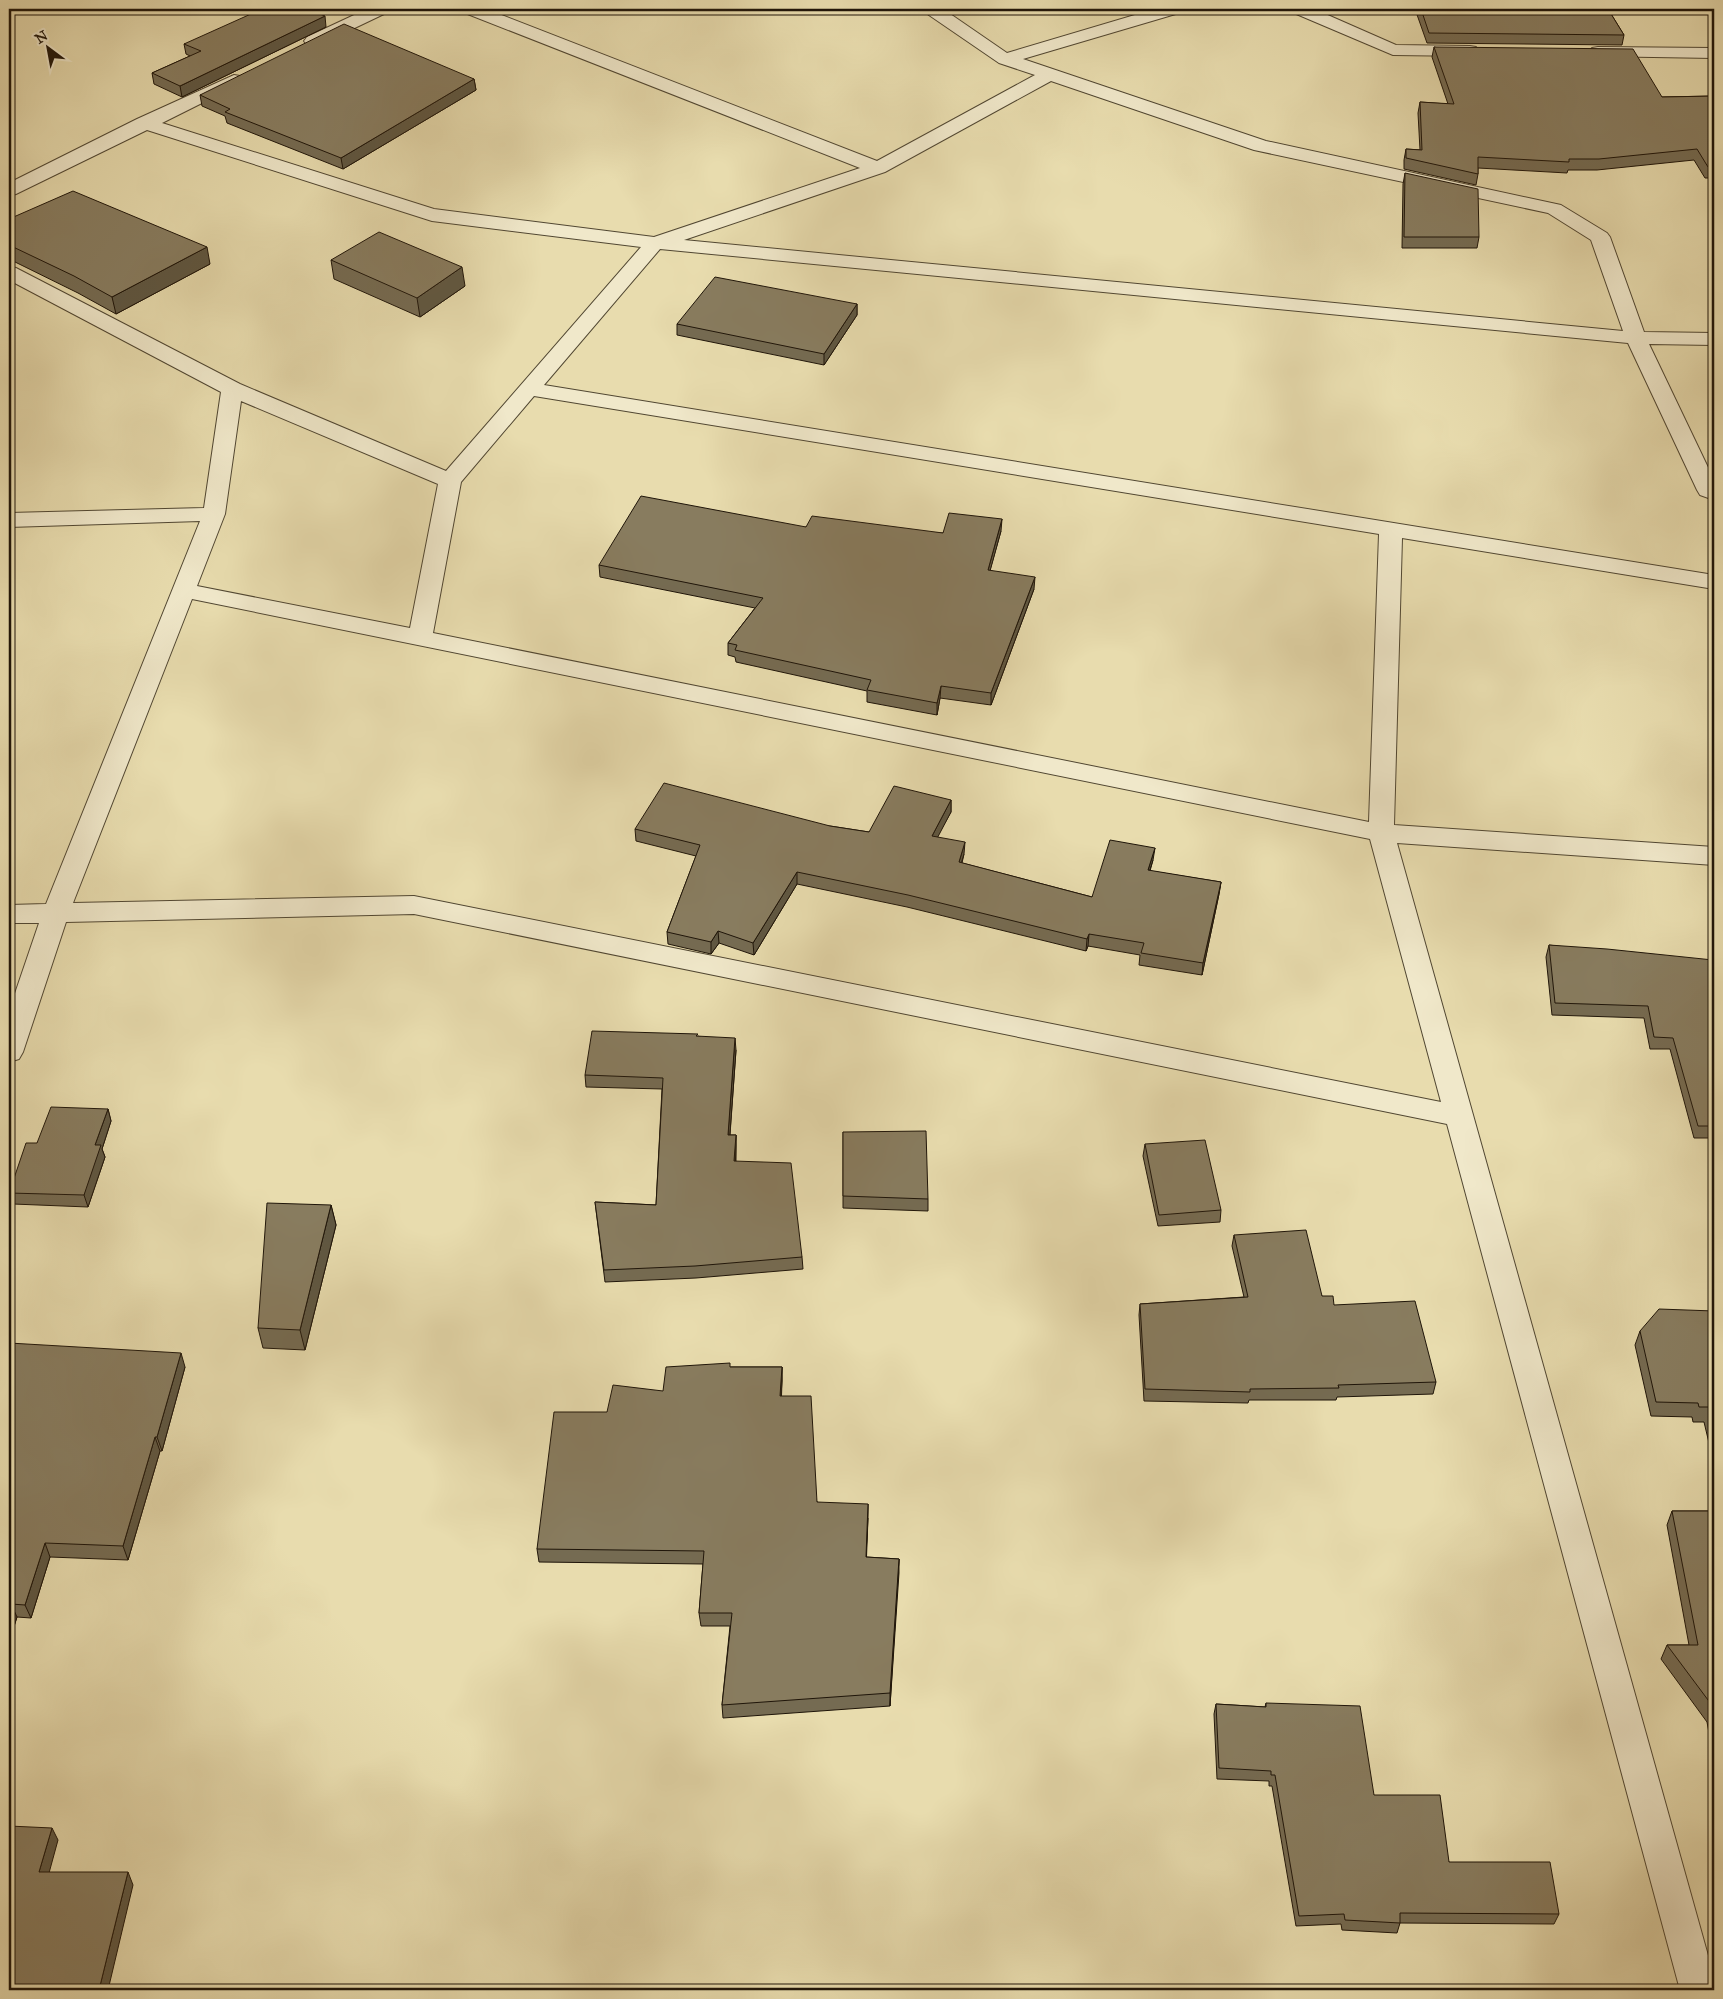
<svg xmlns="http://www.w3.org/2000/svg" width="1723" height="1999" viewBox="0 0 1723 1999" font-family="'IM FELL Great Primer',serif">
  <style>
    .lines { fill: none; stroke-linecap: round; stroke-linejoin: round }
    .minor-casing { stroke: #514732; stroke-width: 2 }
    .minor { fill: #f0e8ca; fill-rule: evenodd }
    .wall { fill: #756b52; stroke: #1f1509 }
    .shaded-wall { fill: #5f5742; stroke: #1f1509 }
    .building { fill: #887c5f; stroke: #1f1509 }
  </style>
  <rect width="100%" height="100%" fill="#e8dcae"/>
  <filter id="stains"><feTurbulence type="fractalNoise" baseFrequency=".004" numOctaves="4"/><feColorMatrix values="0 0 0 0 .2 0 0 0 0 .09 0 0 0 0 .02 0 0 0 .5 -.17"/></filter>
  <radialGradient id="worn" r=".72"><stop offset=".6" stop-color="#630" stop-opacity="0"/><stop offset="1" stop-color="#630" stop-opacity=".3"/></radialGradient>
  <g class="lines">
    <g class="minor-casing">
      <path id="minor" d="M367 9H389L386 13 319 45 313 46 307 45 304 41 307 37Z
        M462 9H486L877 161 1035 75 999 63 926 13 923 9H943L1007 53 1155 9H1182L1179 13 1023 59 1266 141 1561 205 1607 233 1610 237 1644 332 1714 333V345L1649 344 1714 480V500L1700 495 1697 490 1628 343 660 249 544 385 1714 575V589L1402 538 1394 825 1714 847V865L1397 843 1714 1977V1990H1680L1447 1124 414 914 66 922 23 1052 19 1059 9 1062V1011L39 923H9V905L46 904 200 521 9 527V513L204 508 221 392 9 280V266L16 268 240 384 446 471 641 247 432 221 147 130 16 194 9 196V183L137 119 234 75 240 76 243 80 240 84 162 123 434 209 654 237 860 168 465 13ZM1051 81 1254 150 1548 213 1591 240 1623 331 684 240 885 172ZM534 396 1379 534 1369 822 433 633 461 482ZM241 401 438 484 410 628 197 586 225 514ZM192 599 1370 839 1441 1102 414 896 73 903Z
        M1291 9H1314L1396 45 1470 46 1476 47 1479 51 1476 55 1470 56 1393 55 1294 13Z
        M1598 47 1714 48V58L1592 56 1589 52 1592 48Z"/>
    </g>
    <use href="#minor" class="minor"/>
  </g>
  <path class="wall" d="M1415 9H1608L1624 35 1622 45 1427 43Z
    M326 27 182 97 154 84 152 73 190 56 186 54 184 44Z
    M1434 47 1662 97 1714 96V178H1705L1694 160 1597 170H1568L1567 173 1478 168V174L1476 185 1404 169V160L1406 149 1420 150 1418 113 1420 102 1448 104 1432 57Z
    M474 79 476 90 343 169 227 123 225 116 202 106 200 95Z
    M1405 173 1479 237 1477 248H1402L1403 184Z
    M9 219 210 264 116 314 78 293 9 259Z
    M331 260 465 286 420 317 334 279Z
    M857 304V315L824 365 677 335V324Z
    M806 527 943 533 1001 531 990 570 1034 589 991 705 940 698 937 715 867 702V691L736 662 735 657 728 655V643L755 608 600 577 599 565Z
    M951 800V812L937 837 964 854 962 863 1092 897 1153 860 1150 871 1221 882 1219 894 1202 975 1139 965 1140 955 1088 946 1086 951 907 907 797 884 754 955 719 943 711 954 668 944 667 932 696 856 636 841 635 829 830 826 869 832Z
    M1549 945 1714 966V1138H1694L1670 1049H1650L1644 1018 1552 1015 1546 957Z
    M698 1036 736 1050 730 1135H736V1161L802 1257 803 1269 696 1278 605 1282 595 1202 656 1205 662 1089 586 1087 585 1075Z
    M108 1109 111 1121 102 1149 105 1157 88 1207 13 1204 9 1194V1191L37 1143Z
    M843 1132 928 1199V1211L843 1208Z
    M1145 1144 1221 1210 1220 1222 1158 1226 1143 1156Z
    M331 1205 336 1225 305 1350 263 1348 258 1328Z
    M1234 1235 1322 1296 1436 1382 1433 1394 1337 1397 1336 1400H1249L1248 1403 1144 1401 1139 1315 1140 1304 1244 1297 1232 1246Z
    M1714 1311V1464L1704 1422H1693L1692 1417 1651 1416 1635 1345 1640 1331Z
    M9 1343 185 1367 162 1451H160L128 1560 50 1557 31 1618 17 1617 9 1642Z
    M731 1367H782V1381L781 1396 817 1502 868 1518 866 1557 899 1559 890 1706 723 1718 722 1705 730 1626H701L699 1613 703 1564 539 1562 537 1549 607 1412Z
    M1672 1511H1714V1761L1707 1722 1661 1659 1667 1645H1689L1667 1525Z
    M1266 1703 1374 1795 1449 1862 1559 1914 1554 1924 1400 1923 1397 1933 1342 1930 1341 1924 1296 1926 1272 1786H1269V1781L1217 1779 1214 1714 1216 1704 1265 1707Z"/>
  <path class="shaded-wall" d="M325 16 326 27 182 97 180 86Z
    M474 79 476 90 343 169 341 158Z
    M207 247 210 264 116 314 112 297Z
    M462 267 465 286 420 317 417 298Z
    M857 304V315L824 365V354Z
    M1002 519 1001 531 987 582 988 570Z
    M1035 577 1034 589 991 705V693Z
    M941 686 940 698 937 715V703Z
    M951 800V812L932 848V836Z
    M965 842 964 854 958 874 959 862Z
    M1155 848 1153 860 1146 882 1148 870Z
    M797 872V884L754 955 753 943Z
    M1221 882 1219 894 1202 975 1203 963Z
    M718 931 719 943 711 954V942Z
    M1089 934 1088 946 1086 951 1087 939Z
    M735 1038 736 1050 729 1146 728 1135Z
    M108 1109 111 1121 102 1149 105 1157 88 1207 84 1195 95 1145Z
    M736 1135V1146L735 1173 734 1161Z
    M331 1205 336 1225 305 1350 300 1330Z
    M181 1353 185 1367 162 1451 157 1437Z
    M782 1367V1381L781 1410 780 1396Z
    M155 1437 160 1451 128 1560 123 1546Z
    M868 1504V1518L866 1570V1557Z
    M45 1543 50 1557 31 1618 25 1605Z
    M899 1559V1573L890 1706V1693Z
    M11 1604 17 1617 9 1642V1610Z
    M52 1828 58 1840 46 1884 39 1872Z
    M128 1872 133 1885 108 1990H99Z"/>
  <path class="building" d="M262 9H307L325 16 180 86 152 73 201 51 184 44Z
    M1421 9H1608L1624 35 1429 33Z
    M344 24 474 79 341 158 225 112 230 109 200 95Z
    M1434 47 1633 49 1662 97 1714 96V167H1708L1697 149 1599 159H1569V162L1478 157V174L1406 158V149L1422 150 1420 102 1454 104Z
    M1405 173 1478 189 1479 237H1404Z
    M73 191 207 247 112 297 74 276 9 245V219Z
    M379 232 462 267 417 298 331 260Z
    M715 277 857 304 824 354 677 324Z
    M641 496 806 527 812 516 943 533 949 513 1002 519 988 570 1035 577 991 693 941 686 937 703 867 690 871 680 735 650 737 645 728 643 763 598 599 565Z
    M664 783 830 826 869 832 894 786 951 800 932 836 965 842 959 862 1092 897 1110 840 1155 848 1148 870 1221 882 1203 963 1141 953 1144 943 1089 934 1087 939 908 895 797 872 753 943 718 931 711 942 667 932 700 845 635 829Z
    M1549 945 1607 949 1713 960 1714 966V1126H1698L1673 1038 1654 1037 1648 1006 1555 1003Z
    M592 1031 698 1034 696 1036 735 1038 728 1135H736L734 1161 791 1163 802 1257 695 1266 604 1270 595 1202 656 1205 663 1078 585 1075Z
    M51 1107 108 1109 95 1145H101L84 1195 9 1193 26 1143H37Z
    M926 1131 928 1199 843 1196V1132Z
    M1205 1140 1221 1210 1159 1215 1145 1144Z
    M267 1203 331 1205 300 1330 258 1328Z
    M1306 1230 1322 1296H1333L1334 1305 1415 1301 1436 1382 1338 1385 1339 1388 1250 1389V1392L1145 1389 1140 1304 1248 1297 1234 1235Z
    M1659 1309 1714 1311V1427L1709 1407H1699L1698 1403 1656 1402 1640 1331Z
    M9 1343 181 1353 157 1437H155L123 1546 45 1543 25 1605 11 1604 9 1610Z
    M730 1363V1367H782L780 1396H811L817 1502 868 1504 866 1557 899 1559 890 1693 722 1705 732 1613H699L704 1551 537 1549 554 1412H607L613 1385 663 1391 666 1367Z
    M1672 1511H1714V1712V1708L1667 1645H1698Z
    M1266 1703 1360 1706 1374 1795H1440L1449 1862H1550L1559 1914 1400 1913V1923L1345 1920 1344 1914 1299 1916 1275 1775H1271V1771L1219 1768 1216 1704 1266 1707Z
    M9 1826 52 1828 39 1872H128L99 1990H9Z"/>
  <rect width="1723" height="1999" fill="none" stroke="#e8dcae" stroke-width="30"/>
  <rect x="10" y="10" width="1703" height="1979" fill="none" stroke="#1f1509" stroke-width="2.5"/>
  <rect x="15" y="15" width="1693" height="1969" fill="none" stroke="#1f1509"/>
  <g transform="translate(48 48) rotate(328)" stroke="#f0e8ca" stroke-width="4" paint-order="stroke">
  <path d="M0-4L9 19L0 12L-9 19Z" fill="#1f1509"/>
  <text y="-8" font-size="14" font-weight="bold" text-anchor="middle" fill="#1f1509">N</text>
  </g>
  <rect width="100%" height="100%" filter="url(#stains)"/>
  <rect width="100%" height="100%" fill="url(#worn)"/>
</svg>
